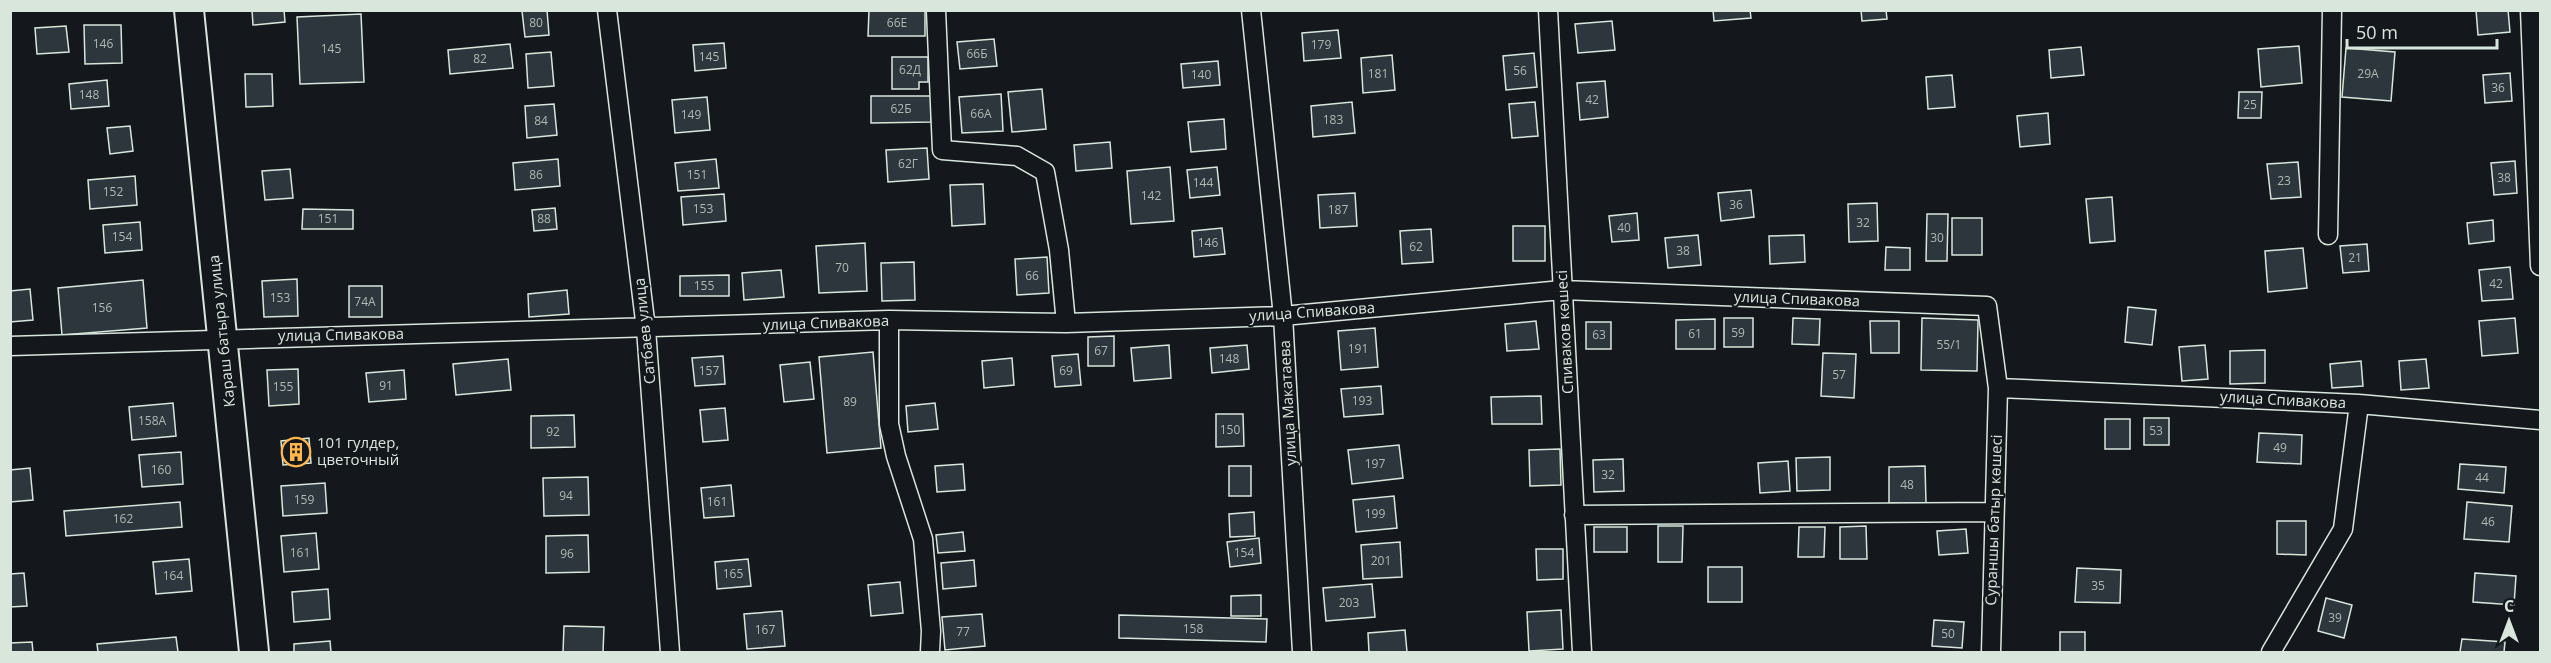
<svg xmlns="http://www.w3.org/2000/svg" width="2551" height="663" viewBox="0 0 2551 663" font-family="'Open Sans',sans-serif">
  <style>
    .building { fill: #2c363c; stroke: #d8e6dc; stroke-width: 1.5 }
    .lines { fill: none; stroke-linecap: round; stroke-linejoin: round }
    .street-casing { stroke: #d8e6dc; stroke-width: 21 }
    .primary-casing { stroke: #d8e6dc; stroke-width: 32 }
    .street { stroke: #14181c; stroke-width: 18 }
    .primary { stroke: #14181c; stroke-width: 28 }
    .labels { text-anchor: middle; stroke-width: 4.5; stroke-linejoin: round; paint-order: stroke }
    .number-label { font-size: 12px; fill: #adbab4 }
    .street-label { font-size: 15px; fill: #d8e6dc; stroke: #14181c }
    .poi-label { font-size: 15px; fill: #d8e6dc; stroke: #14181c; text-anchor: start }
  </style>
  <rect width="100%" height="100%" fill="#14181c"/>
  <path class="building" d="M252 10H284L285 22 253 25Z
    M547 10 549 35 525 37 522 11Z
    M869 10H925V36H868Z
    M1713 10H1750L1751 18 1714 21Z
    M1861 10H1886L1887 19 1862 21Z
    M2476 10H2508L2510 32 2478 35Z
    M361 14 364 82 300 84 297 17Z
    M1612 21 1615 50 1578 53 1575 24Z
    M84 25H121L122 63 85 64Z
    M66 26 69 52 37 54 35 28Z
    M1338 30 1341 58 1304 61 1302 33Z
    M994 39 997 66 960 69 957 42Z
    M724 43 726 68 695 71 693 45Z
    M510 44 513 68 450 74 448 50Z
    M2299 46 2302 83 2261 87 2258 49Z
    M2081 47 2084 75 2051 78 2049 50Z
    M2346 48 2395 52 2391 101 2342 97Z
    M551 52 554 86 528 88 526 54Z
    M1534 53 1537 87 1506 90 1503 56Z
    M1392 55 1395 90 1363 93 1361 58Z
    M892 57H928V82H919V89H892Z
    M1218 61 1220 85 1183 88 1181 64Z
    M2510 73 2512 101 2485 103 2483 75Z
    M245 74H272L273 106 246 107Z
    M1952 75 1955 107 1928 109 1926 77Z
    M107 80 109 106 71 109 69 84Z
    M1605 81 1608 117 1580 120 1577 83Z
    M1042 89 1046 129 1012 132 1008 92Z
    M2239 92H2262L2261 118H2238Z
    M1001 94 1003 131 962 133 959 97Z
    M871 96H931V122L871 123Z
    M707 97 710 130 675 133 672 100Z
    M1352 102 1355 133 1313 137 1311 106Z
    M1535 102 1538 136 1512 138 1509 104Z
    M554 104 557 135 527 138 525 106Z
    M2048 113 2050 144 2020 147 2017 116Z
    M1224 119 1226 149 1191 152 1188 122Z
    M130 126 133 151 110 154 107 128Z
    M1110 142 1112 168 1076 171 1074 145Z
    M927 148 929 179 888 182 886 150Z
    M558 159 560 186 515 190 513 163Z
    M716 159 719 188 678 191 675 163Z
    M2515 161 2517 193 2494 195 2491 163Z
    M2298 162 2301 197 2271 199 2267 164Z
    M1170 167 1174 221 1131 224 1127 171Z
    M1217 167 1220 195 1190 198 1187 170Z
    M290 169 293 198 265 200 262 171Z
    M135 176 137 205 90 209 88 180Z
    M983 184 985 224 952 226 950 185Z
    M1751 190 1754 217 1721 221 1718 193Z
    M1355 193 1357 226 1320 228 1318 195Z
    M724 194 726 221 683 225 681 197Z
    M2112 197 2115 241 2090 243 2086 199Z
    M1877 203 1878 241 1849 242 1848 204Z
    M555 208 557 229 534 231 532 210Z
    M303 209 353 210V229H302Z
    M1637 213 1639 240 1612 242 1609 216Z
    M1927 214H1948L1947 261H1926Z
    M1952 218H1982V255H1952Z
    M2493 220 2494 241 2469 244 2467 223Z
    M140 222 142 250 105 253 103 225Z
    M1513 226H1545V261H1513Z
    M1222 228 1225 254 1194 257 1192 231Z
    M1431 229 1433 262 1402 264 1400 231Z
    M1698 235 1701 265 1668 268 1665 238Z
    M1804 235 1805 262 1770 264 1769 236Z
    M865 243 867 291 819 293 816 246Z
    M2367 244 2369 271 2343 273 2340 246Z
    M1886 247 1910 248V270H1885Z
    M2303 248 2307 288 2268 292 2265 251Z
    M1047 257 1049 293 1017 295 1015 259Z
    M914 262 915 300 882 301 881 263Z
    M2510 267 2513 299 2482 301 2479 270Z
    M781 270 784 297 744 300 742 273Z
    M729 275V296H680V276Z
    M297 279 298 316 264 317 262 281Z
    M143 280 147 328 62 335 58 288Z
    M349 286H382V317H349Z
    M30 289 33 320 10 322V291Z
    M567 290 569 314 529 317 528 294Z
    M2128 307 2156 310 2152 345 2125 342Z
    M1724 318H1753V347H1724Z
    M1793 318 1820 319 1819 345 1792 344Z
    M1922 318 1978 320 1977 371 1921 370Z
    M2515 318 2518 353 2482 356 2479 321Z
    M1715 319V349H1676V320Z
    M1536 321 1539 349 1507 351 1505 324Z
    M1870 321H1899V353H1871Z
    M1586 322H1611V349H1586Z
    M1375 328 1378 367 1341 370 1338 331Z
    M1114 336V366H1088V337Z
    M1169 345 1171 378 1134 381 1131 348Z
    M1247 345 1249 369 1212 373 1210 348Z
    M2205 345 2208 379 2182 381 2179 347Z
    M2265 350V383L2230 384V351Z
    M873 352 881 448 827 453 819 357Z
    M1823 353 1856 354 1854 398 1821 396Z
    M1078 354 1081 385 1055 387 1052 356Z
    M723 356 725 384 695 386 692 358Z
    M1012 358 1014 385 984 388 982 361Z
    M508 359 511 390 456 395 453 364Z
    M2426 359 2429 388 2401 390 2399 361Z
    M2361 361 2363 386 2332 388 2330 364Z
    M810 362 814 399 784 402 780 365Z
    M298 369 299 404 269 406 267 370Z
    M404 370 406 399 369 402 366 373Z
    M1381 386 1383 414 1344 417 1341 389Z
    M1541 396 1542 424H1492L1491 397Z
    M173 403 176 436 132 440 129 407Z
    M935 403 938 429 908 432 906 406Z
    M725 408 728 440 703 442 700 410Z
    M1216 414H1243L1244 446 1216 447Z
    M574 415 575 447 531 448V416Z
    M2144 418H2169V445H2144Z
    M2105 419H2130V449H2105Z
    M2259 433 2302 435 2301 464 2257 462Z
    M309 438 311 463 283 465 281 441Z
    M1399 445 1403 478 1352 484 1348 450Z
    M1560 449 1561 485 1530 486 1529 450Z
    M181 452 183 484 142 487 139 455Z
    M1830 457V490L1797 491 1796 458Z
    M1623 459 1624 491 1594 492 1593 460Z
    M1788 461 1790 491 1760 493 1758 463Z
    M963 464 965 490 937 492 935 466Z
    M2460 464 2506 467 2504 493 2458 489Z
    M1229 466H1251V496H1229Z
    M1925 466 1926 503H1889V467Z
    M30 468 33 500 10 502V470Z
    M588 477 589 515 544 516 543 478Z
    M325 483 327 513 283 516 281 486Z
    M731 485 734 516 704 518 701 488Z
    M1394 496 1397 528 1356 532 1353 500Z
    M180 502 182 527 66 536 64 511Z
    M2467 502 2512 506 2509 542 2464 539Z
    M1254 512 1255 536 1230 537 1229 514Z
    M2277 521H2306V555L2277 554Z
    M1658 526H1683L1682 562H1658Z
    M1866 526 1867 559H1840V527Z
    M1594 527H1627V552H1594Z
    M1799 527H1825L1824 557H1798Z
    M1966 529 1968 553 1939 555 1937 531Z
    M963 532 965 551 938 553 936 535Z
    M316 533 319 569 284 572 281 536Z
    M588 535 589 572 546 573V536Z
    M1259 538 1261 563 1230 567 1227 542Z
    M1400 542 1402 577 1363 579 1361 545Z
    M1536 549H1563V579L1537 580Z
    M189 559 192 591 156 594 153 562Z
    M748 559 751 586 717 589 715 562Z
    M974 560 976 586 943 589 941 563Z
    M1708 567H1742V602H1708Z
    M2077 568 2121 570 2120 603 2075 602Z
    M24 573 27 606 10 607V574Z
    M2475 573 2516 576 2514 605 2473 602Z
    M900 582 903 613 871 616 868 585Z
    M1372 584 1375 617 1326 621 1323 588Z
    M328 589 330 619 294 622 292 592Z
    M1261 595V616H1231V596Z
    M2326 598 2352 605 2344 638 2318 631Z
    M1561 610 1563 649 1529 651 1527 612Z
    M782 611 785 646 747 649 744 614Z
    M982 614 985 646 945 650 942 617Z
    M1119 615 1267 619 1266 642 1119 638Z
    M1934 620 1964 622 1962 648 1932 646Z
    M564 626 604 627 603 652H563Z
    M1405 630 1407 652H1369L1368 633Z
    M2060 632H2085V652H2060Z
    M176 637 178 652H98L97 644Z
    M2462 639 2505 642 2504 652H2460Z
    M330 641 331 652H294V644Z
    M32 642 33 652H10V643Z"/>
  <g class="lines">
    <g class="street-casing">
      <path id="street" d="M607 10 646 329 670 652
        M936 10 942 150 1017 156 1045 172 1059 250 1066 323
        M1251 10 1283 316 1302 652
        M1548 10 1582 652
        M2530 10 2540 266
        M2328 235 2332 10
        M889 320V424L896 456 923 539 931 631 930 652
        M10 346 889 320 1066 323 1283 316 1562 290 1987 306 1998 388 2359 404 2540 420
        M1574 515 1994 512
        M1991 652 1998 388
        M2271 652 2343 529 2359 404"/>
    </g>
    <g class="primary-casing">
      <path id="primary" d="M189 10 254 652"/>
    </g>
    <use href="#street" class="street"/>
    <use href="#primary" class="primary"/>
  </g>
  <defs>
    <g id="building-ring" transform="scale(1.5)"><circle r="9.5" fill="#14181c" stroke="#ffb74d" stroke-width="1.5"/><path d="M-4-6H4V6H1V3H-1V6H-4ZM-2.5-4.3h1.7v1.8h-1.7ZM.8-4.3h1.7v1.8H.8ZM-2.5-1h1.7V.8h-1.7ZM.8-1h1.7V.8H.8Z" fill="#ffb74d"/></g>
  </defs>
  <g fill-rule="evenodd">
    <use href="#building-ring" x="296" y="452"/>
  </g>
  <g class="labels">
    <g class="number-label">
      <text x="536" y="27">80</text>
      <text x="897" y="27">66Е</text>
      <text x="103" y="48">146</text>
      <text x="1321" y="49">179</text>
      <text x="331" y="53">145</text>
      <text x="977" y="58">66Б</text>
      <text x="709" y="61">145</text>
      <text x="480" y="63">82</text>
      <text x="910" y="74">62Д</text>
      <text x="1520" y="75">56</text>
      <text x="1378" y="78">181</text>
      <text x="2368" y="78">29А</text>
      <text x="1201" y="79">140</text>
      <text x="2498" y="92">36</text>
      <text x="89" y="99">148</text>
      <text x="1592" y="104">42</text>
      <text x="2250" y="109">25</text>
      <text x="901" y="113">62Б</text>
      <text x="981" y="118">66А</text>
      <text x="691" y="119">149</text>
      <text x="1333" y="124">183</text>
      <text x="541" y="125">84</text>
      <text x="908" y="168">62Г</text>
      <text x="536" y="179">86</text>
      <text x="697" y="179">151</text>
      <text x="2504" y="182">38</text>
      <text x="2284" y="185">23</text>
      <text x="1203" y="187">144</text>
      <text x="113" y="196">152</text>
      <text x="1151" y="200">142</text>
      <text x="1736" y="209">36</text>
      <text x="703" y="213">153</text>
      <text x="1338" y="214">187</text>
      <text x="328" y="223">151</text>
      <text x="544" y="223">88</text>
      <text x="1863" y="227">32</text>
      <text x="1624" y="232">40</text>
      <text x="122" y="241">154</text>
      <text x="1937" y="242">30</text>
      <text x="1208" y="247">146</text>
      <text x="1416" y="251">62</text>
      <text x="1683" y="255">38</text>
      <text x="2355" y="262">21</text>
      <text x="842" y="272">70</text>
      <text x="1032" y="280">66</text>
      <text x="2496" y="288">42</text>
      <text x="704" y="290">155</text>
      <text x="280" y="302">153</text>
      <text x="365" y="306">74А</text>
      <text x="102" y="312">156</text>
      <text x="1738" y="337">59</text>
      <text x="1695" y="338">61</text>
      <text x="1599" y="339">63</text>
      <text x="1949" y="349">55/1</text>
      <text x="1358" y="353">191</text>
      <text x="1101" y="355">67</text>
      <text x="1229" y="363">148</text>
      <text x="709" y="375">157</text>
      <text x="1066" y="375">69</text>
      <text x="1839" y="379">57</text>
      <text x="386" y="390">91</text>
      <text x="283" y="391">155</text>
      <text x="1362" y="405">193</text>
      <text x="850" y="406">89</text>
      <text x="152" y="425">158А</text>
      <text x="1230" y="434">150</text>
      <text x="2156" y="435">53</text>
      <text x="553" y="436">92</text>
      <text x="2280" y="452">49</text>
      <text x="1375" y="468">197</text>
      <text x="161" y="474">160</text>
      <text x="1608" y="479">32</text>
      <text x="2482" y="482">44</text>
      <text x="1907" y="489">48</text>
      <text x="566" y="500">94</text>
      <text x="304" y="504">159</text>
      <text x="717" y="506">161</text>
      <text x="1375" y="518">199</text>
      <text x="123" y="523">162</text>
      <text x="2488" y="526">46</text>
      <text x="300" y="557">161</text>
      <text x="1244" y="557">154</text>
      <text x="567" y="558">96</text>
      <text x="1381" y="565">201</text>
      <text x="733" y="578">165</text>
      <text x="173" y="580">164</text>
      <text x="2098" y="590">35</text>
      <text x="1349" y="607">203</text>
      <text x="2335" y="622">39</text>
      <text x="1193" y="633">158</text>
      <text x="765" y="634">167</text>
      <text x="963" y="636">77</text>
      <text x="1948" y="638">50</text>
    </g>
    <g class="street-label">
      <text transform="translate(1797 299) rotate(2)" y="5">улица Спивакова</text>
      <text transform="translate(1312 312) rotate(-4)" y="5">улица Спивакова</text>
      <text transform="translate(826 323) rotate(-2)" y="5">улица Спивакова</text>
      <text transform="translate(222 331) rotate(-96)" y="5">Караш батыра улица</text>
      <text transform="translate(645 331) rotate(-96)" y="5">Сатбаев улица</text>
      <text transform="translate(1565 332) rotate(-93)" y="5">Спиваков көшесі</text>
      <text transform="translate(341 335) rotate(-1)" y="5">улица Спивакова</text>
      <text transform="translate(2283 400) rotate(3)" y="5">улица Спивакова</text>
      <text transform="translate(1288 403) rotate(-93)" y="5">улица Макатаева</text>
      <text transform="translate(1994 520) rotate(-88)" y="5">Сураншы батыр көшесі</text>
    </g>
    <g class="poi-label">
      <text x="317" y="448">101 гулдер,<tspan x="317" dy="17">цветочный</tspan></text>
    </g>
  </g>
  <rect width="2551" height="663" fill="none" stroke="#d8e6dc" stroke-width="24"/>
  <g transform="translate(2509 621)" stroke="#14181c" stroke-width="4.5" paint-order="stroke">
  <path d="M0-4.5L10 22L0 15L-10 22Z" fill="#d8e6dc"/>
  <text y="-9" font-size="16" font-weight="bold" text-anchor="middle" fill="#d8e6dc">С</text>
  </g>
  <path d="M2347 39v9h150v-9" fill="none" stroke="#d8e6dc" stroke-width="3"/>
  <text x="2356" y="39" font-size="18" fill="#d8e6dc" stroke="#14181c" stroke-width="4.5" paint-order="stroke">50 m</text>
</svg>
